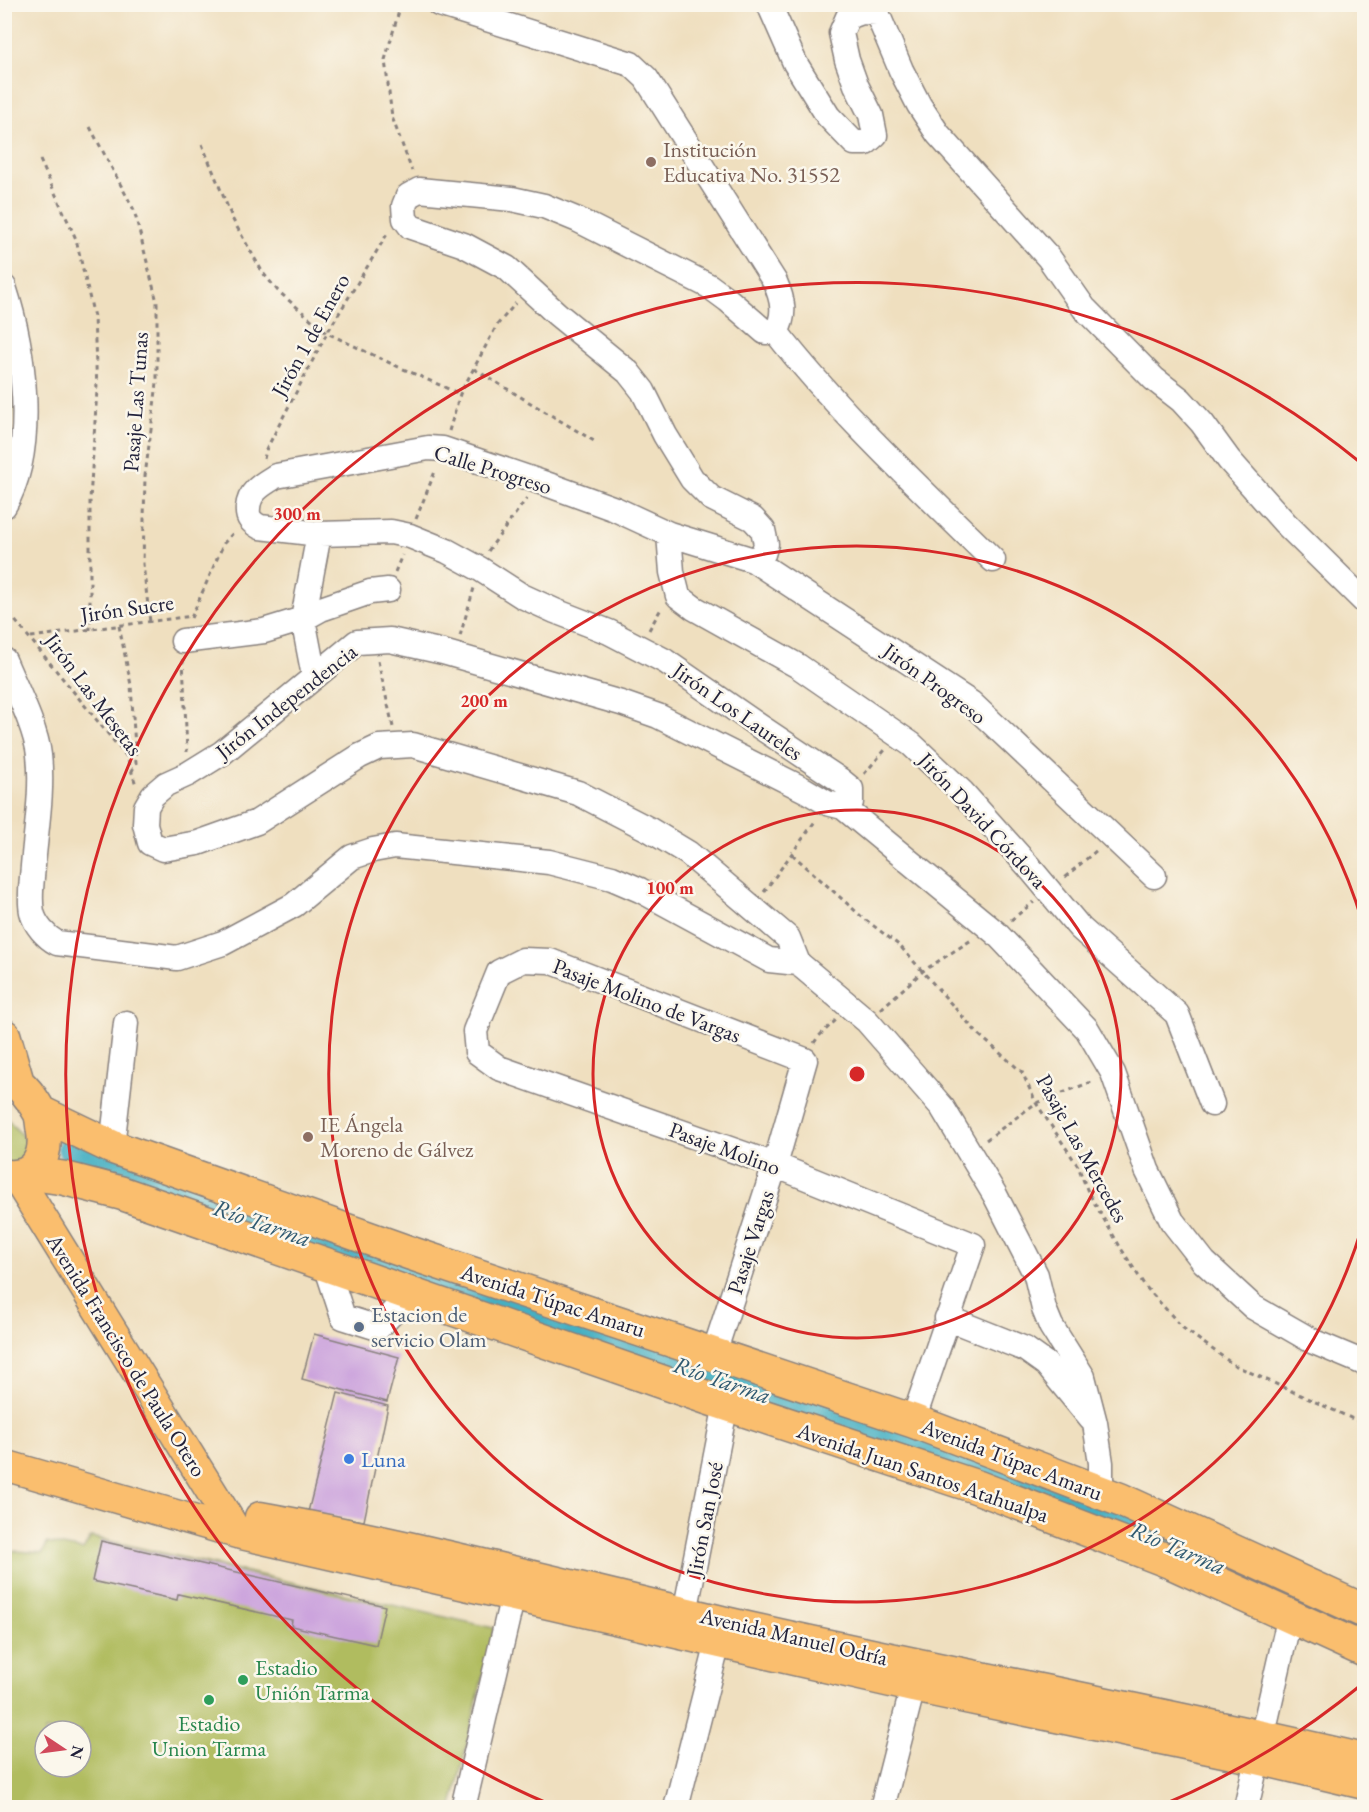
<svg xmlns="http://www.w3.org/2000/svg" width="1369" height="1812" viewBox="0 0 1369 1812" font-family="'EB Garamond',serif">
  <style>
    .green { fill: #b0bc5e; stroke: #696f4c; stroke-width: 1.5; fill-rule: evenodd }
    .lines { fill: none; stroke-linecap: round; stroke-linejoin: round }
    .river { stroke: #44afc2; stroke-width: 32 }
    .building { fill: #cca4dd }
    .minor-casing { stroke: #88807d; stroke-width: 27 }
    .major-casing { stroke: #88807d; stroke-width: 33 }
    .highway-casing { stroke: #88807d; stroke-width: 36 }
    .path { stroke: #88807d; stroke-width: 3; stroke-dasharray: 4.5 4.5; stroke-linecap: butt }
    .minor { stroke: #fff; stroke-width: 24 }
    .major { stroke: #fabe6e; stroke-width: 30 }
    .highway { stroke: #fabe6e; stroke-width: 33 }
    .ring { fill: none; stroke: #d62828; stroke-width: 3 }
    .education-dot { fill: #8d6e63; stroke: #fbf7ec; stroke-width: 2 }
    .service-dot { fill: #5c6f8a; stroke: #fbf7ec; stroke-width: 2 }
    .shop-dot { fill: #3f7fe0; stroke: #fbf7ec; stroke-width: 2 }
    .leisure-dot { fill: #2e9e5b; stroke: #fbf7ec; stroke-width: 2 }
    .labels { text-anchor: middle; stroke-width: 5; stroke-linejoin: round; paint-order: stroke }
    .education-label { font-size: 22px; fill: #785e54; stroke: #fbf7ec; text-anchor: start }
    .street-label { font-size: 22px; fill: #22223b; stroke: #fbf7ec }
    .service-label { font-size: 22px; fill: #4e5e75; stroke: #fbf7ec; text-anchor: start }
    .shop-label { font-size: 22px; fill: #366cbe; stroke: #fbf7ec; text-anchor: start }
    .leisure-label { font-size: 22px; fill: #27864d; stroke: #fbf7ec; text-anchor: start }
    .water-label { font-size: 24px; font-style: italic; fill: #305a71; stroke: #fbf7ec }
    .centre { fill: #d62828; stroke: #fbf7ec; stroke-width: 3 }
    .ring-label { font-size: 18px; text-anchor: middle; font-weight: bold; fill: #d62828; stroke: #fbf7ec; stroke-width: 5; stroke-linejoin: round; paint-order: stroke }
  </style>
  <rect width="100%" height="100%" fill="#fbf7ec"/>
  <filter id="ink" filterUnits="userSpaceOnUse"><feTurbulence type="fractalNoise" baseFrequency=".0167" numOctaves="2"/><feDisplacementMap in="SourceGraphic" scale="12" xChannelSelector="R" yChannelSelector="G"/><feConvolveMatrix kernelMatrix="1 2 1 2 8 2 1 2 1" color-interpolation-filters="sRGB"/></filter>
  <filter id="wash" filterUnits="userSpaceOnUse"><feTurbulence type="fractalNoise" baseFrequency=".008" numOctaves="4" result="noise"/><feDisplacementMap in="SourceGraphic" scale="24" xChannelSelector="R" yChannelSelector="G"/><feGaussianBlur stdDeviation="1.35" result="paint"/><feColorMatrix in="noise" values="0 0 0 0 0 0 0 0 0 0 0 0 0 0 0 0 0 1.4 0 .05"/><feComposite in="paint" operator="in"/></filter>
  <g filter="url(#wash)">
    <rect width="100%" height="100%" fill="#efdfbf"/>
    <path class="green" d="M4 298 14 406 5 457H4Z
      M4 1115 30 1145 24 1163 5 1164Z
      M91 1537 494 1628 452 1807H5L4 1550 43 1553 47 1543 83 1550ZM45 1731H81V1767H45Z"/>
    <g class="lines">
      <path class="river" d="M73 1148 94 1163 153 1186 979 1468 1179 1547 1364 1631"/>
    </g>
    <g id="blocks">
      <path class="building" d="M314 1334 399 1357 387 1402 302 1379Z
        M338 1393 388 1406 364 1521 308 1512Z
        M101 1541 385 1606 376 1645 291 1626 292 1620 178 1594 177 1600 92 1581Z"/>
    </g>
  </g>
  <g filter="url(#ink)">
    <use href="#blocks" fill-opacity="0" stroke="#88807d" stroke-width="1.5"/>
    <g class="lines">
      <g class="minor-casing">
        <path id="minor" d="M439 4 631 64 646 78 775 282C783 300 786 315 776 332H765L728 300 709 286 578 220 544 206 512 199 419 190 408 196 404 206 405 219 411 227 464 245 507 268 557 314 628 372 643 391 665 435 692 479 711 498 753 519 763 530 766 544 763 554 753 560
          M769 4 795 63 828 116 854 143H866L875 135 871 115 856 85 847 60 841 33 848 17 862 12 877 13 901 70 919 105 938 134 1049 258 1084 308 1154 379 1181 400 1202 423 1229 460 1285 523 1364 601
          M4 287C24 348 38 448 4 506
          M776 332C841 415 918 486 993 560
          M669 534 672 572 678 596 694 608 798 666 911 744 962 792 1029 867 1080 928 1177 1014 1212 1104
          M183 641 264 631 303 619 321 609 370 592 388 590
          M4 660C15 687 36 727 39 755 43 791 36 829 33 866 32 880 29 898 32 912 35 925 46 937 57 943L177 958 223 943 294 905 352 857 373 850 395 846 549 862 612 878 640 890 769 960 798 963
          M314 676 303 619 319 534
          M843 807 851 802V789L840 780 759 726 665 661 609 632 555 611 522 596 480 569 447 551 410 536 391 532 319 534 260 527C251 522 247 518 248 508 249 491 263 484 276 476L428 448 443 449 549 485 615 509 669 534 753 560 971 703 1154 876
          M112 1147 126 1023
          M326 1265 343 1317 378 1328 410 1294
          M947 1318 1025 1349 1046 1364 1091 1419
          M714 1353 775 1165 805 1060 550 961 523 960 499 972 475 1031 477 1052 499 1068 775 1165 973 1245 913 1421
          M1101 1492V1463L1095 1423 1083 1377 1051 1326 1044 1309 1036 1275 995 1195 942 1107 867 1021 798 963 788 938 688 853 650 830 578 793 413 745 379 747 360 756 257 822 198 843 163 849 150 843 145 824 146 807 153 795 166 784 188 774 222 753 357 642 390 640 443 652 621 703 658 716 805 790 827 803 843 807 996 933 1087 1029 1113 1073 1147 1170 1172 1221 1204 1262 1253 1307 1314 1342 1364 1363
          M682 1628 726 1404
          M463 1808 513 1595
          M676 1808 722 1627
          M882 1808 913 1687
          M1246 1808 1290 1615"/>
      </g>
      <g class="major-casing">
        <path id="major" d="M17 1178 237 1533
          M4 1465 237 1533 913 1687 1257 1759 1364 1784
          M260 1517C416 1545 571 1586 726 1622 938 1671 1153 1709 1364 1759"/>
      </g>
      <g class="highway-casing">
        <path id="highway" d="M4 1036 17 1081
          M4 1074C19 1082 31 1096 39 1111 42 1116 42 1123 43 1129 48 1156 36 1181 4 1176
          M41 1113 112 1147 410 1253 913 1421 1121 1500 1364 1611
          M29 1173 63 1178 121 1193 708 1398 977 1487 1171 1562 1364 1650"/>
      </g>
      <path class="path" d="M401 4 385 60 392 117 412 171
        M90 127 134 210 157 302V383L145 476 143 564 150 622
        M202 144 233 220 263 273 278 291 327 333 392 364 460 394
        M40 160 76 239 94 317 97 390 90 500V630
        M474 369 594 441
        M449 431 460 394 497 325 516 303
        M264 459 266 450 327 333 389 231
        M416 519 436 469
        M488 551 527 498
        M395 572 402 555
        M4 607 127 757 136 785
        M191 618 224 543 235 531
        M119 626 131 685 136 763 132 771
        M649 630 662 607
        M460 636 474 588
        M31 637 192 616
        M183 659 187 752
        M378 661 393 727
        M864 774 885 750
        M792 854 862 917 900 946 978 1034 1022 1072 1036 1103 1078 1166 1088 1192 1122 1250 1145 1286 1183 1328 1234 1365 1364 1424
        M1065 877 1097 850
        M764 892 816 820
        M1011 920 1034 902
        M881 1009 923 971 973 939
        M814 1043 818 1037 836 1020
        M986 1140 1036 1103 1094 1081"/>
      <use href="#minor" class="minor"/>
      <use href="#major" class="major"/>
      <use href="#highway" class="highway"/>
    </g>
  </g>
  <g class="ring">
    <circle cx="857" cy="1074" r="264"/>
    <path d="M1363 1224A528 528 0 1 1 1363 924"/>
    <path d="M1361 1685A792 792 0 0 1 1160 1806M554 1806A792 792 0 1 1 1361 463"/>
  </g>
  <g class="education-dot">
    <circle cx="651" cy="162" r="6"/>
    <circle cx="308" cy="1137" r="6"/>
  </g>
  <circle class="service-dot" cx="359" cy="1327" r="6"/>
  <circle class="shop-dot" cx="349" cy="1459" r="6"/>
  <g class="leisure-dot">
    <circle cx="243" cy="1680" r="6"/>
    <circle cx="209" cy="1700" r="6"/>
  </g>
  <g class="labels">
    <g class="education-label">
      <text x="663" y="157">Institución<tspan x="663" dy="25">Educativa No. 31552</tspan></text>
      <text x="320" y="1132">IE Ángela<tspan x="320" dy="25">Moreno de Gálvez</tspan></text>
    </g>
    <g class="street-label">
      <text transform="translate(310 335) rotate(-61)" y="8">Jirón 1 de Enero</text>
      <text transform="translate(135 402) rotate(-86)" y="8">Pasaje Las Tunas</text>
      <text transform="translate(493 469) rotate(17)" y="8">Calle Progreso</text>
      <text transform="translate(127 608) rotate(-8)" y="8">Jirón Sucre</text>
      <text transform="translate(935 683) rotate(36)" y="8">Jirón Progreso</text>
      <text transform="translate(94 694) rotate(53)" y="8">Jirón Las Mesetas</text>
      <text transform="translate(286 701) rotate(-38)" y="8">Jirón Independencia</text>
      <text transform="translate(738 711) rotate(35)" y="8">Jirón Los Laureles</text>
      <text transform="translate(983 820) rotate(47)" y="8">Jirón David Córdova</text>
      <text transform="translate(647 1000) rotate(21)" y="8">Pasaje Molino de Vargas</text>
      <text transform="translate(725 1148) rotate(20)" y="8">Pasaje Molino</text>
      <text transform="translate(1083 1148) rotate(61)" y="8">Pasaje Las Mercedes</text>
      <text transform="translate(750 1242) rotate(-72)" y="8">Pasaje Vargas</text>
      <text transform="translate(553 1300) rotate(18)" y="8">Avenida Túpac Amaru</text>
      <text transform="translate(127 1355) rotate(58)" y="8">Avenida Francisco de Paula Otero</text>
      <text transform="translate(1012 1459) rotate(21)" y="8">Avenida Túpac Amaru</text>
      <text transform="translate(923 1472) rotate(19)" y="8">Avenida Juan Santos Atahualpa</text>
      <text transform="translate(704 1519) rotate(-79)" y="8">Jirón San José</text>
      <text transform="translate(794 1636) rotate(13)" y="8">Avenida Manuel Odría</text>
    </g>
    <g class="service-label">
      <text x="371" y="1322">Estacion de<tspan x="371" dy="25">servicio Olam</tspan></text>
    </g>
    <g class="shop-label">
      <text x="361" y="1467">Luna</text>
    </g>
    <g class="leisure-label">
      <text x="255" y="1675">Estadio<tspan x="255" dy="25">Unión Tarma</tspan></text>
      <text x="209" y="1731" text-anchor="middle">Estadio<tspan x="209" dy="25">Union Tarma</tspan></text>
    </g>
    <g class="water-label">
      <text transform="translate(262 1223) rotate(19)" y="8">Río Tarma</text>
      <text transform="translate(722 1380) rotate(19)" y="8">Río Tarma</text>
      <text transform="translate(1178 1548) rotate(23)" y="8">Río Tarma</text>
    </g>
  </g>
  <circle cx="857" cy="1074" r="9" class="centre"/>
  <g class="ring-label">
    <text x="297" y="520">300 m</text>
    <text x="484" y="707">200 m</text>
    <text x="670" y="894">100 m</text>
  </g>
  <rect width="1369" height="1812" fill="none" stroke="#fbf7ec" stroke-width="24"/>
  <g transform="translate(63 1749) rotate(103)"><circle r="28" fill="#fbf7ec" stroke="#a4a2a5" stroke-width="1.5"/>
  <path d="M0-4.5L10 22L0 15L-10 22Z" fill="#d1495b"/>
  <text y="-9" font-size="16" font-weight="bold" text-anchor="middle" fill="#22223b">N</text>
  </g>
</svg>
